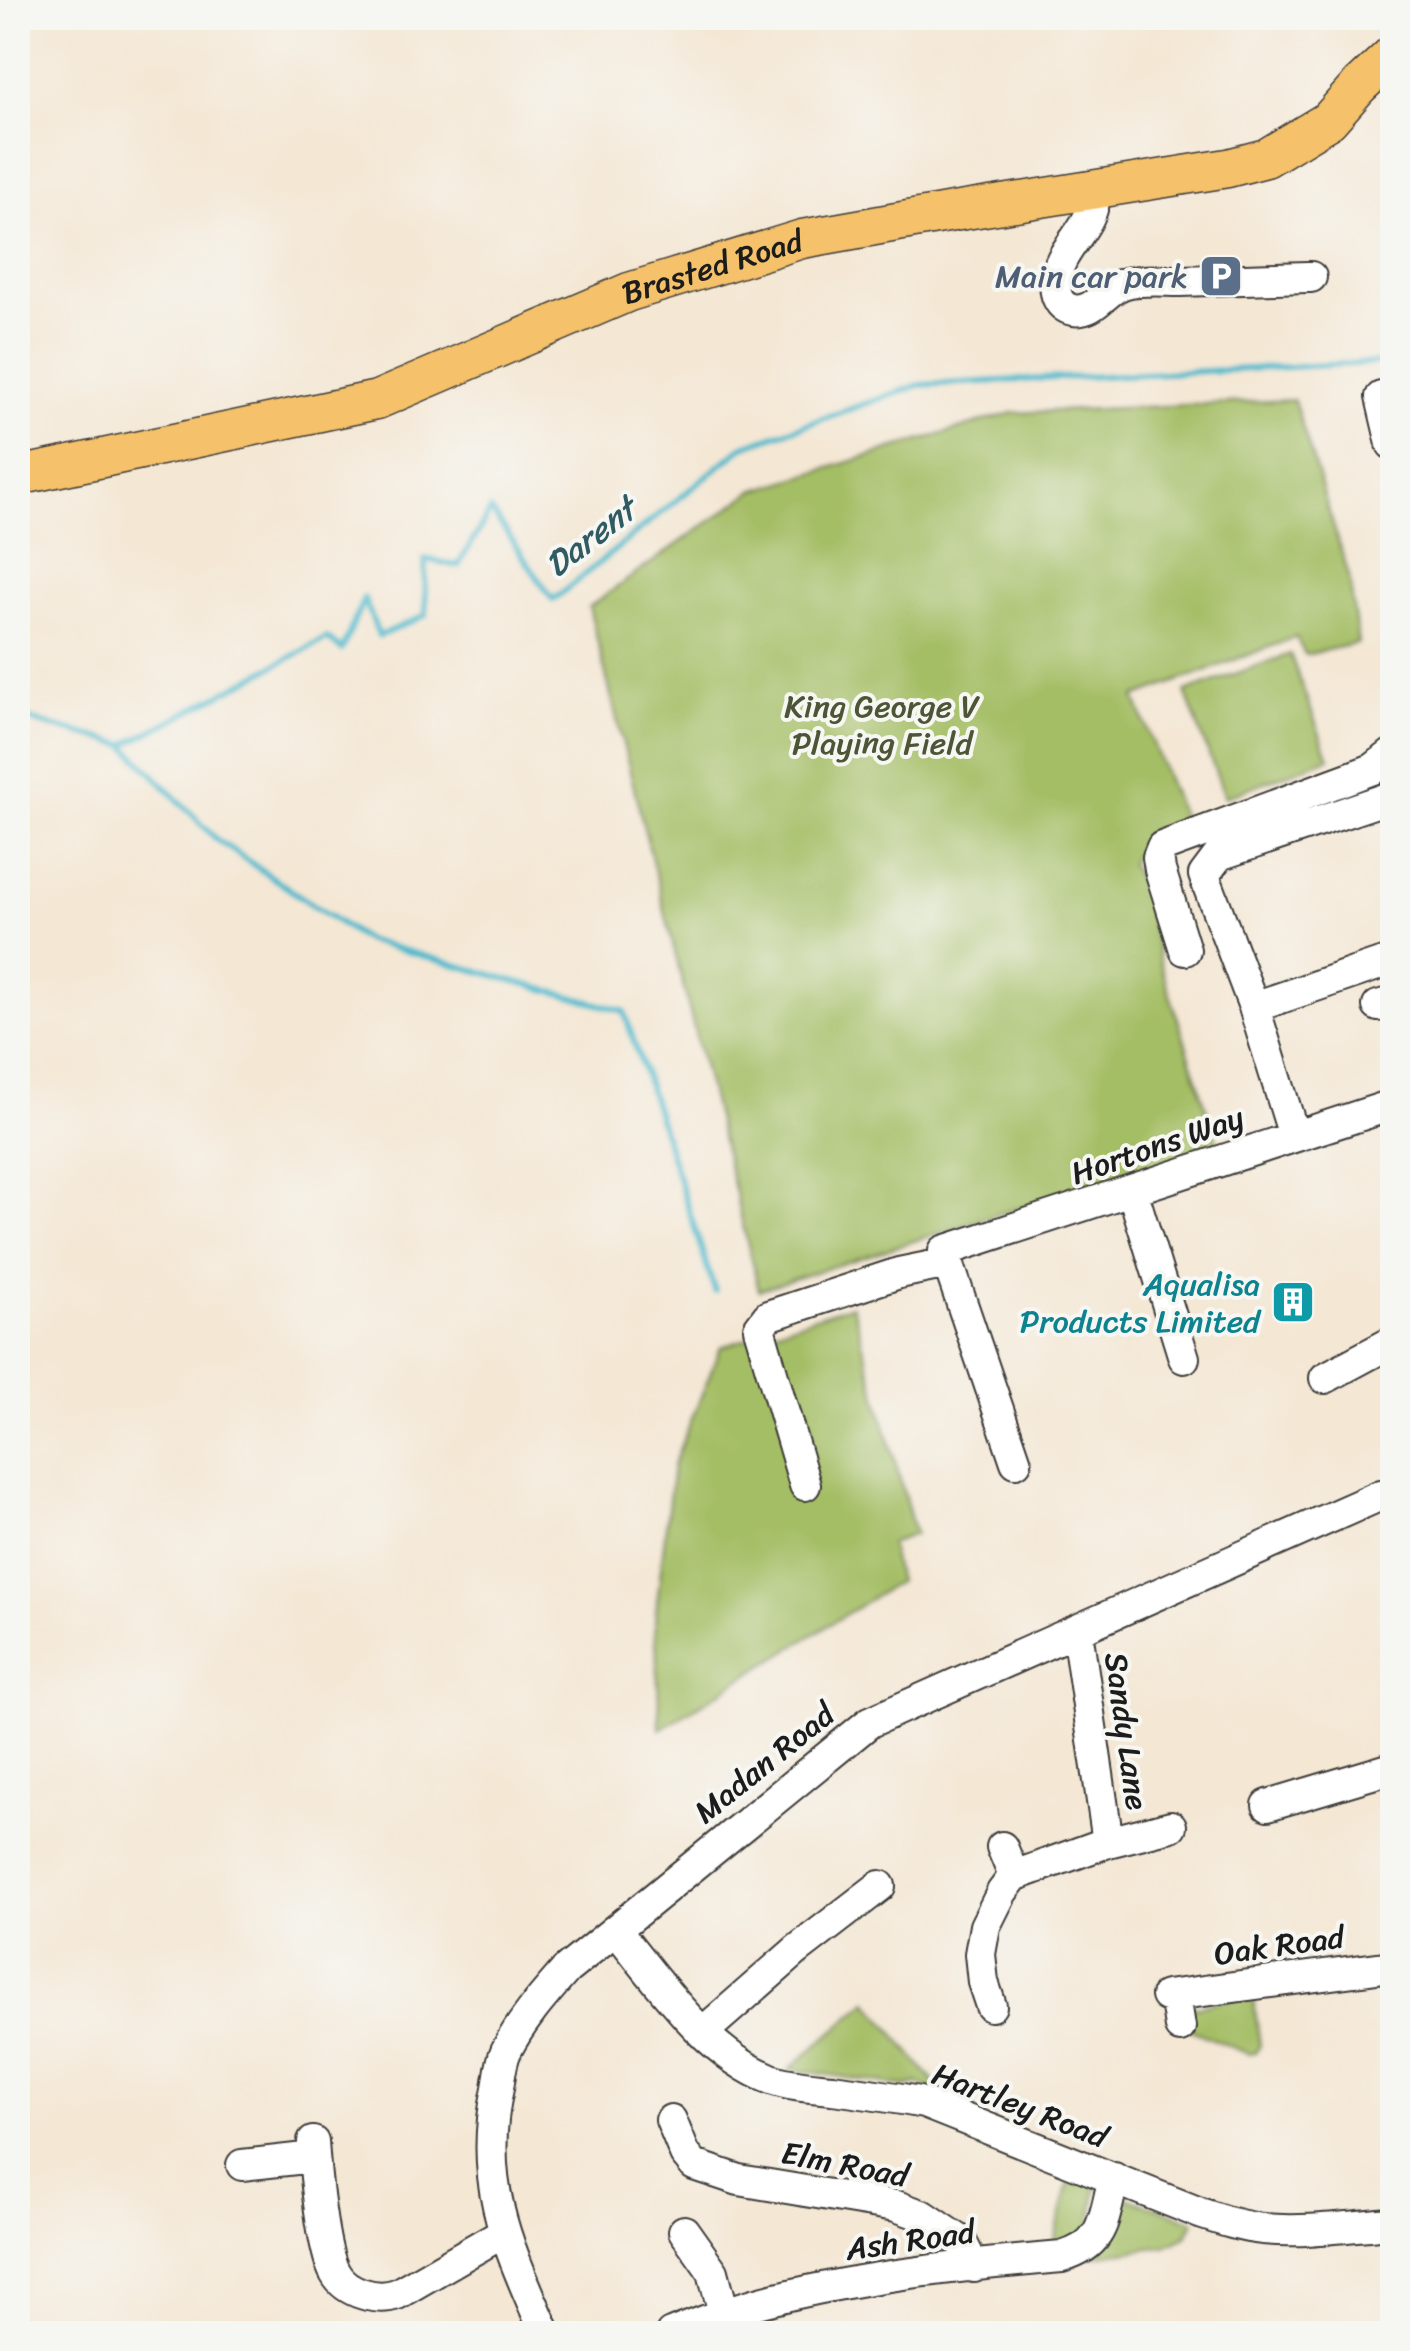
<svg xmlns="http://www.w3.org/2000/svg" width="1410" height="2351" viewBox="0 0 1410 2351" font-family="Sriracha,sans-serif">
  <style>
    .green { fill: #a4be65; stroke: #606d40; stroke-width: 2.5 }
    .lines { fill: none; stroke-linecap: round; stroke-linejoin: round }
    .stream { stroke: #50bacc; stroke-width: 6 }
    .minor-casing { stroke: #3c3a38; stroke-width: 34 }
    .major-casing { stroke: #3c3a38; stroke-width: 41 }
    .minor { stroke: #fff; stroke-width: 30 }
    .major { stroke: #f5c16b; stroke-width: 38 }
    .labels { text-anchor: middle; stroke-width: 8; stroke-linejoin: round; paint-order: stroke }
    .street-label { font-size: 32px; fill: #1c1c1c; stroke: #f6f6f2 }
    .service-label { font-size: 32px; fill: #4e5e75; stroke: #f6f6f2; text-anchor: end }
    .park-label { font-size: 32px; fill: #4c5536; stroke: #f6f6f2 }
    .culture-label { font-size: 32px; fill: #0d838f; stroke: #f6f6f2; text-anchor: end }
    .water-label { font-size: 35px; font-style: italic; fill: #315b62; stroke: #f6f6f2 }
  </style>
  <rect width="100%" height="100%" fill="#f6f6f2"/>
  <filter id="ink" filterUnits="userSpaceOnUse"><feTurbulence type="fractalNoise" baseFrequency=".01" numOctaves="2"/><feDisplacementMap in="SourceGraphic" scale="20" xChannelSelector="R" yChannelSelector="G"/><feConvolveMatrix kernelMatrix="1 2 1 2 8 2 1 2 1" color-interpolation-filters="sRGB"/></filter>
  <filter id="wash" filterUnits="userSpaceOnUse"><feTurbulence type="fractalNoise" baseFrequency=".0048" numOctaves="4" result="noise"/><feDisplacementMap in="SourceGraphic" scale="40" xChannelSelector="R" yChannelSelector="G"/><feGaussianBlur stdDeviation="2.25" result="paint"/><feColorMatrix in="noise" values="0 0 0 0 0 0 0 0 0 0 0 0 0 0 0 0 0 1.4 0 .05"/><feComposite in="paint" operator="in"/></filter>
  <g filter="url(#wash)">
    <rect width="100%" height="100%" fill="#f4e7d4"/>
    <path class="green" d="M1294 400 1349 576 1358 643 1305 655 1296 637 1135 697 1183 820 1157 829 1158 843 1140 846 1130 864 1142 887 1161 966 1218 1145 759 1290 589 607 753 491 1012 413Z
      M1290 654 1329 758 1225 797 1185 692Z
      M852 1305 915 1534 890 1543 898 1582 660 1729 655 1620 673 1465 721 1347Z
      M1253 1994 1260 2046 1255 2053 1249 2054 1191 2030 1189 2008Z
      M868 2001 942 2092 917 2084 906 2087 790 2069Z
      M1071 2175 1097 2183 1090 2233 1052 2249Z
      M1129 2198 1195 2221 1186 2236 1165 2246 1094 2256 1124 2200Z"/>
    <g class="lines">
      <path class="stream" d="M18 717 125 745 327 638 342 650 364 598 379 636 426 615 425 559 458 566 491 510 553 600 744 446 919 385 1392 362
        M125 745 217 840 365 940 624 1011 715 1291"/>
    </g>
  </g>
  <g filter="url(#ink)">
    <g class="lines">
      <g class="minor-casing">
        <path id="minor" d="M1095 190C1096 228 1058 247 1056 280 1054 293 1058 307 1073 310 1096 314 1106 287 1126 283 1142 279 1163 281 1180 281 1223 280 1267 278 1311 277
          M1381 397 1392 444
          M1185 950 1160 870 1158 857 1162 847 1373 769 1392 754
          M1378 1006 1392 1002
          M1254 1007 1392 960
          M1294 1136 1254 1007 1204 875 1219 855 1385 799 1392 802
          M1132 1190 1184 1358
          M1325 1378 1392 1342
          M1016 1462 944 1251 1392 1105
          M805 1485 759 1328 768 1316 899 1273 948 1263
          M1077 1631 1108 1842
          M1268 1805 1392 1768
          M1002 1847 1014 1876
          M616 1930C659 1982 706 2054 771 2079 790 2086 812 2087 832 2089 863 2093 893 2097 924 2103L1200 2213C1221 2220 1241 2227 1263 2229 1306 2233 1350 2226 1392 2223
          M1175 1995 1180 2027
          M1166 1996 1392 1966
          M991 2006 983 1982 980 1954 985 1926 1002 1892 1014 1876 1108 1842 1171 1826
          M702 2033 797 1950 880 1886
          M671 2120 685 2154 694 2165 739 2180 896 2206 924 2216 961 2241 974 2267
          M313 2142C315 2171 322 2250 335 2273 346 2293 377 2301 397 2294L504 2232
          M242 2165 314 2157
          M684 2231 713 2272 724 2313
          M546 2334C509 2248 477 2185 498 2088 500 2076 501 2062 506 2051 521 2021 544 1995 566 1970L870 1722 1381 1495 1392 1494
          M671 2334C707 2320 743 2305 781 2297 872 2275 968 2265 1062 2257 1106 2244 1103 2218 1114 2178"/>
      </g>
      <g class="major-casing">
        <g id="major">
          <path id="s1" d="M18 476 377 400 629 292 802 239 953 212 1228 168 1266 158 1329 120 1359 86 1392 55"/>
        </g>
      </g>
      <use href="#minor" class="minor"/>
      <use href="#major" class="major"/>
    </g>
  </g>
  <defs>
    <g id="parking-square" transform="scale(2.25)"><rect x="-9" y="-9" width="18" height="18" rx="4" fill="#5c6f8a" stroke="#f6f6f2"/><path d="M-3.5-5.5H1a3.5 3.5 0 0 1 0 7H-1V5.5H-3.5ZM-1-3.4V-.6H.8a1.4 1.4 0 0 0 0-2.8Z" fill="#fff"/></g>
    <g id="building-square" transform="scale(2.25)"><rect x="-9" y="-9" width="18" height="18" rx="4" fill="#0f9aa8" stroke="#f6f6f2"/><path d="M-4-6H4V6H1V3H-1V6H-4ZM-2.5-4.3h1.7v1.8h-1.7ZM.8-4.3h1.7v1.8H.8ZM-2.5-1h1.7V.8h-1.7ZM.8-1h1.7V.8H.8Z" fill="#fff"/></g>
  </defs>
  <g fill-rule="evenodd">
    <use href="#parking-square" x="1221" y="276"/>
    <use href="#building-square" x="1293" y="1302"/>
  </g>
  <g class="labels">
    <g class="street-label">
      <text dy="11" stroke="none"><textPath href="#s1" startOffset="728">Brasted Road</textPath></text>
      <text transform="translate(1157 1145) rotate(-19)" y="11">Hortons Way</text>
      <text transform="translate(1127 1731) rotate(82)" y="11">Sandy Lane</text>
      <text transform="translate(764 1763) rotate(-39)" y="11">Madan Road</text>
      <text transform="translate(1279 1945) rotate(-8)" y="11">Oak Road</text>
      <text transform="translate(1020 2105) rotate(21)" y="11">Hartley Road</text>
      <text transform="translate(845 2164) rotate(11)" y="11">Elm Road</text>
      <text transform="translate(910 2240) rotate(-8)" y="11">Ash Road</text>
    </g>
    <g class="service-label">
      <text x="1188" y="287">Main car park</text>
    </g>
    <g class="park-label">
      <text x="882" y="717">King George V<tspan x="882" dy="37">Playing Field</tspan></text>
    </g>
    <g class="culture-label">
      <text x="1260" y="1295">Aqualisa<tspan x="1260" dy="37">Products Limited</tspan></text>
    </g>
    <g class="water-label">
      <text transform="translate(590 537) rotate(-38)" y="12">Darent</text>
    </g>
  </g>
  <rect width="1410" height="2351" fill="none" stroke="#f6f6f2" stroke-width="60"/>
</svg>
